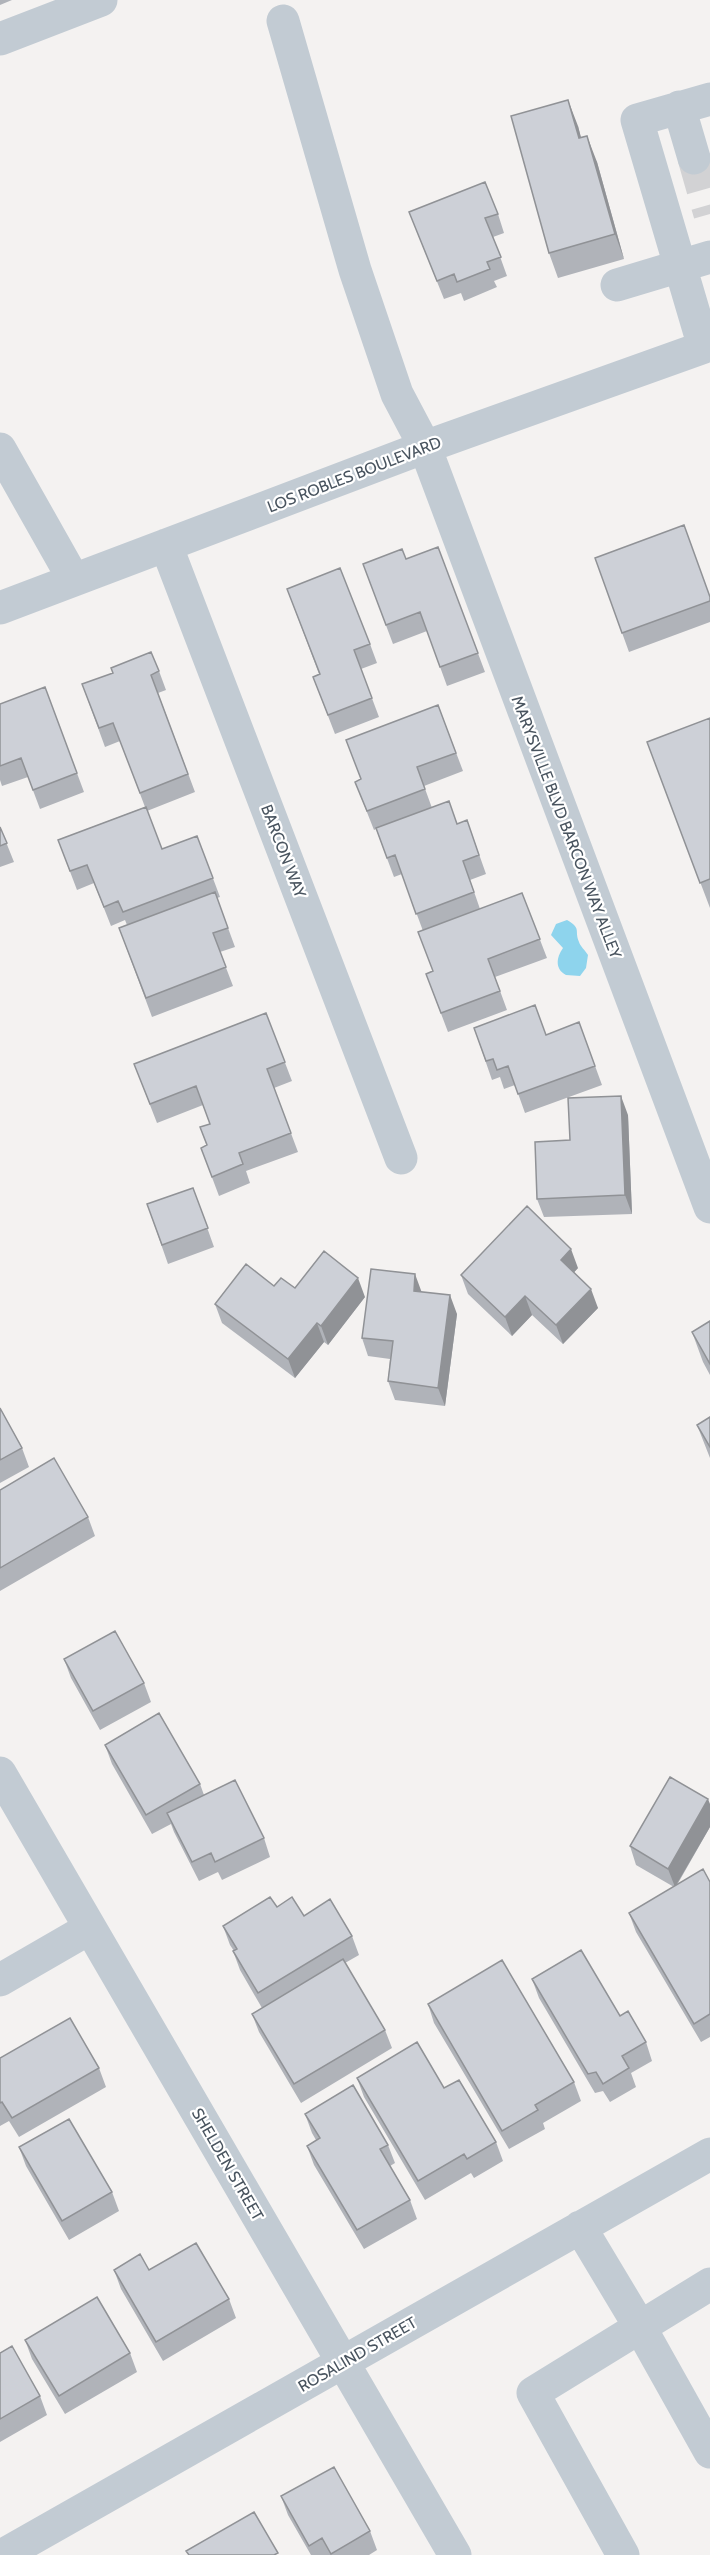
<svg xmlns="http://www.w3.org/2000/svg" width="710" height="2555" viewBox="0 0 710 2555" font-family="Cabin,sans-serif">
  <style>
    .water { fill: #8ed4ed }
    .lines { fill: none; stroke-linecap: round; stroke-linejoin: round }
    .minor-tunnel { stroke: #d2d2d4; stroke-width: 33; stroke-dasharray: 33 16; stroke-linecap: butt }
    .minor { stroke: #c2cbd3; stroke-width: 33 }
    .wall { fill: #b0b3b9 }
    .shaded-wall { fill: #909296 }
    .building { fill: #cdd0d7; stroke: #909296; stroke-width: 1.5 }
    .labels { text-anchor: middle; stroke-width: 4.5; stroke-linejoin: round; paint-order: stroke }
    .street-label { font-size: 16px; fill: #49545f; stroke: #fff }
  </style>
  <rect width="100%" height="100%" fill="#f4f2f1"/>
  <path class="water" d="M567 920C582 929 574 930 579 942 580 946 585 950 588 955L586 968 580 976 566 975C555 969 556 958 563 948L551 935 556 924Z"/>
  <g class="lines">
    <path class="minor-tunnel" d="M694 158 710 214"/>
    <path class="minor" d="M283 21 355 270 397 394 425 447 710 1207
      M0 39 101 0
      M679 107 694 158
      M617 285 710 257
      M704 347 637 120 710 99
      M0 449 74 580
      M166 545 401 1158
      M0 608 425 447 710 345
      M0 1773 455 2555
      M0 1980 90 1928
      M580 2227 640 2327 710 2452
      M3 2555 710 2154
      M623 2555 533 2393 710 2284"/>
  </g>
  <path class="wall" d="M0 0H12L0 5Z
    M578 126 581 138 597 162 624 259 558 278 549 253Z
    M409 212 498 214 504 233 493 237 507 276 494 281 497 287 464 301 461 293 444 299Z
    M438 547 485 672 447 686 427 631 393 644 363 564 406 559Z
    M595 558 710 597V622L629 652Z
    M287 589 370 644 377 663 361 669 379 717 335 734 313 677 319 674Z
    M159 671 166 690 158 693 195 792 147 811 162 849 197 836 220 897 217 898 235 947 220 952 233 986 152 1017 119 928 127 925 125 920 111 926 94 883 77 890 58 840 145 807 120 741 105 747 82 684Z
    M45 687 84 792 40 809 28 777 2 786 0 780V704Z
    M438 705 463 771 424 786 432 808 457 824 467 820 486 874 470 880 480 909 522 893 547 958 495 977 507 1010 448 1032 426 974 433 971 423 931 402 874 394 877 376 829 374 830 355 782 361 779Z
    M710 718V908L647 742Z
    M0 827 14 862 0 867Z
    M266 1013 292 1081 274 1088 298 1152 246 1171 250 1183 219 1196 201 1148 207 1146 200 1127 210 1124 203 1105 157 1123 134 1064Z
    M579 1022 602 1085 525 1113 515 1085 504 1089 500 1077 492 1080 474 1028 546 1035Z
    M628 1115 632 1214 544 1217 537 1199 570 1140Z
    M193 1188 214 1247 168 1264 147 1204Z
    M578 1268 574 1272 598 1308 563 1344 532 1315 512 1336 468 1294 461 1275Z
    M274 1286 365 1297 328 1345 324 1342 295 1378 222 1323 215 1304Z
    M422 1292 457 1314 445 1406 395 1400 388 1381 390 1359 368 1356 362 1338Z
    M710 1321V1375L703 1362 692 1332Z
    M0 1408 22 1448 29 1467 0 1483Z
    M710 1417V1458L697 1425Z
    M0 1490 88 1517 95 1536 0 1591Z
    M64 1659 144 1683 151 1702 100 1730 71 1678Z
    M105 1745 200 1784 204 1795 264 1838 270 1857 222 1880 218 1872 199 1881 174 1832 171 1824 152 1834 112 1764Z
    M710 1827 677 1885 710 1882V2037L701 2042 636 1932 629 1913 674 1887 636 1865 630 1846Z
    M277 1907 304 1916 352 1936 359 1955 345 1963 385 2030 392 2048 301 2103 259 2032 252 2014 262 2008 240 1970 233 1951H234L230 1945 223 1926Z
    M532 1979 620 2016 646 2042 652 2061 631 2073 636 2087 610 2102 603 2091 595 2093 539 1998Z
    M428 2004 574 2082 581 2101 543 2123 545 2129 509 2149 434 2023Z
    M0 2058 99 2068 106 2087 19 2137 9 2121 0 2126Z
    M357 2078 444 2088 496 2142 503 2161 474 2178 471 2173 425 2200 364 2097Z
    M305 2114 388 2145 395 2163 390 2166 410 2200 417 2219 364 2249 314 2165 307 2146 316 2140 312 2133Z
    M19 2147 112 2192 119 2211 69 2240 26 2166Z
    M114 2270H149L229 2299 236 2318 163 2361 121 2289Z
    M25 2340 130 2353 137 2372 65 2414 32 2359Z
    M0 2353 40 2396 47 2415 0 2442Z
    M281 2496 370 2531 377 2550 369 2555H311L288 2515Z"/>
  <path class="shaded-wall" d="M568 100 578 126 588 164 579 138Z
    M587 136 597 162 624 259 615 234Z
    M621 1096 628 1115 632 1214 625 1195Z
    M571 1249 578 1268 568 1279 561 1260Z
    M415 1274 422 1293 414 1291Z
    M358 1278 365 1297 328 1345 321 1326Z
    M591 1289 598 1308 563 1344 556 1325Z
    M450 1295 457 1314 445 1406 438 1388Z
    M525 1296 532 1315 512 1336 505 1317Z
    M317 1323 324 1342 295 1378 288 1359Z
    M708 1799 710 1804V1827L675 1887 668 1869Z"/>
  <path class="building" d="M568 100 579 138 587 136 615 234 549 253 511 116Z
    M485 182 498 214 485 218 501 257 487 262 490 269 457 282 454 274 437 281 409 212Z
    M684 525 710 597V601L622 633 595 558Z
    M438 547 478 653 440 667 420 612 386 625 363 564 402 549 406 559Z
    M340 568 370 644 354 650 372 698 328 715 313 677 320 674 287 589Z
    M151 652 159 671 151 675 188 774 140 793 113 723 99 728 82 684 113 673 111 668Z
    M45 687 77 773 33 790 21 758 0 766V704Z
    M438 705 456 753 417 767 425 789 367 811 355 782 361 779 346 740Z
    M710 718V879L700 883 647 742Z
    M449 801 457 824 467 820 479 855 463 861 474 892 416 914 395 855 387 858 376 828Z
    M146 807 162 849 197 836 213 878 123 912 118 901 104 907 87 865 70 871 58 840Z
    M0 827 7 843 0 846Z
    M215 892 228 928 213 933 226 967 146 998 119 928Z
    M522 893 540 939 488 959 500 991 441 1013 426 974 433 971 418 932Z
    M535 1005 546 1035 579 1022 595 1066 518 1094 508 1066 497 1070 493 1059 486 1061 474 1028Z
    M266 1013 285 1062 267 1069 291 1133 239 1153 243 1164 212 1177 201 1148 207 1145 200 1127 210 1124 196 1086 150 1104 134 1064Z
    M621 1096 625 1195 537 1199 535 1142 570 1140 568 1098Z
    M193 1188 208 1228 162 1245 147 1204Z
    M527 1206 571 1249 561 1260 591 1289 556 1325 525 1296 505 1317 461 1275Z
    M324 1251 358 1278 321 1326 317 1323 288 1359 215 1304 246 1264 274 1286 281 1278 295 1288Z
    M371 1269 415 1274 414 1291 450 1295 438 1388 388 1381 393 1341 362 1338Z
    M710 1321V1364L692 1332Z
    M0 1408 22 1448 0 1460Z
    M710 1417V1447L697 1425Z
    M54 1458 88 1517 0 1568V1490Z
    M115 1631 144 1683 93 1711 64 1659Z
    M159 1713 200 1784 146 1815 105 1745Z
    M670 1777 708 1799 668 1869 630 1846Z
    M235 1780 264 1838 215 1862 211 1853 192 1862 167 1813Z
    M703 1869 710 1882V2014L694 2024 629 1913Z
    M270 1897 277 1907 292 1897 304 1916 330 1899 352 1936 258 1993 233 1951 237 1949 223 1926Z
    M581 1950 620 2016 628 2011 646 2042 622 2056 629 2068 603 2084 596 2072 588 2074 532 1979Z
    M343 1959 385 2030 294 2084 252 2014Z
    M502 1960 574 2082 535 2105 538 2110 502 2131 428 2004Z
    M70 2018 99 2068 12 2118 2 2102 0 2103V2058Z
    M417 2042 444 2088 459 2080 496 2142 467 2159 464 2154 418 2181 357 2078Z
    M353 2085 388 2145 380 2149 410 2200 357 2230 307 2146 320 2138 305 2114Z
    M69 2119 112 2192 62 2221 19 2147Z
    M196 2243 229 2299 156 2342 114 2270 140 2254 149 2270Z
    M97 2297 130 2353 59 2396 25 2340Z
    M12 2346 40 2396 0 2419V2353Z
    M334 2467 370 2531 331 2554 322 2538 309 2546 281 2496Z
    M254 2512 278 2553 274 2555H189L186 2551Z"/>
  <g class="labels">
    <g class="street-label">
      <text transform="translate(354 474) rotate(-21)" y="6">LOS ROBLES BOULEVARD</text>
      <text transform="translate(567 827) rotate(69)" y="6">MARYSVILLE BLVD BARCON WAY ALLEY</text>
      <text transform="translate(284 851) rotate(69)" y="6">BARCON WAY</text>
      <text transform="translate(228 2164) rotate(60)" y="6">SHELDEN STREET</text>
      <text transform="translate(357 2354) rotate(-30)" y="6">ROSALIND STREET</text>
    </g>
  </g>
</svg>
